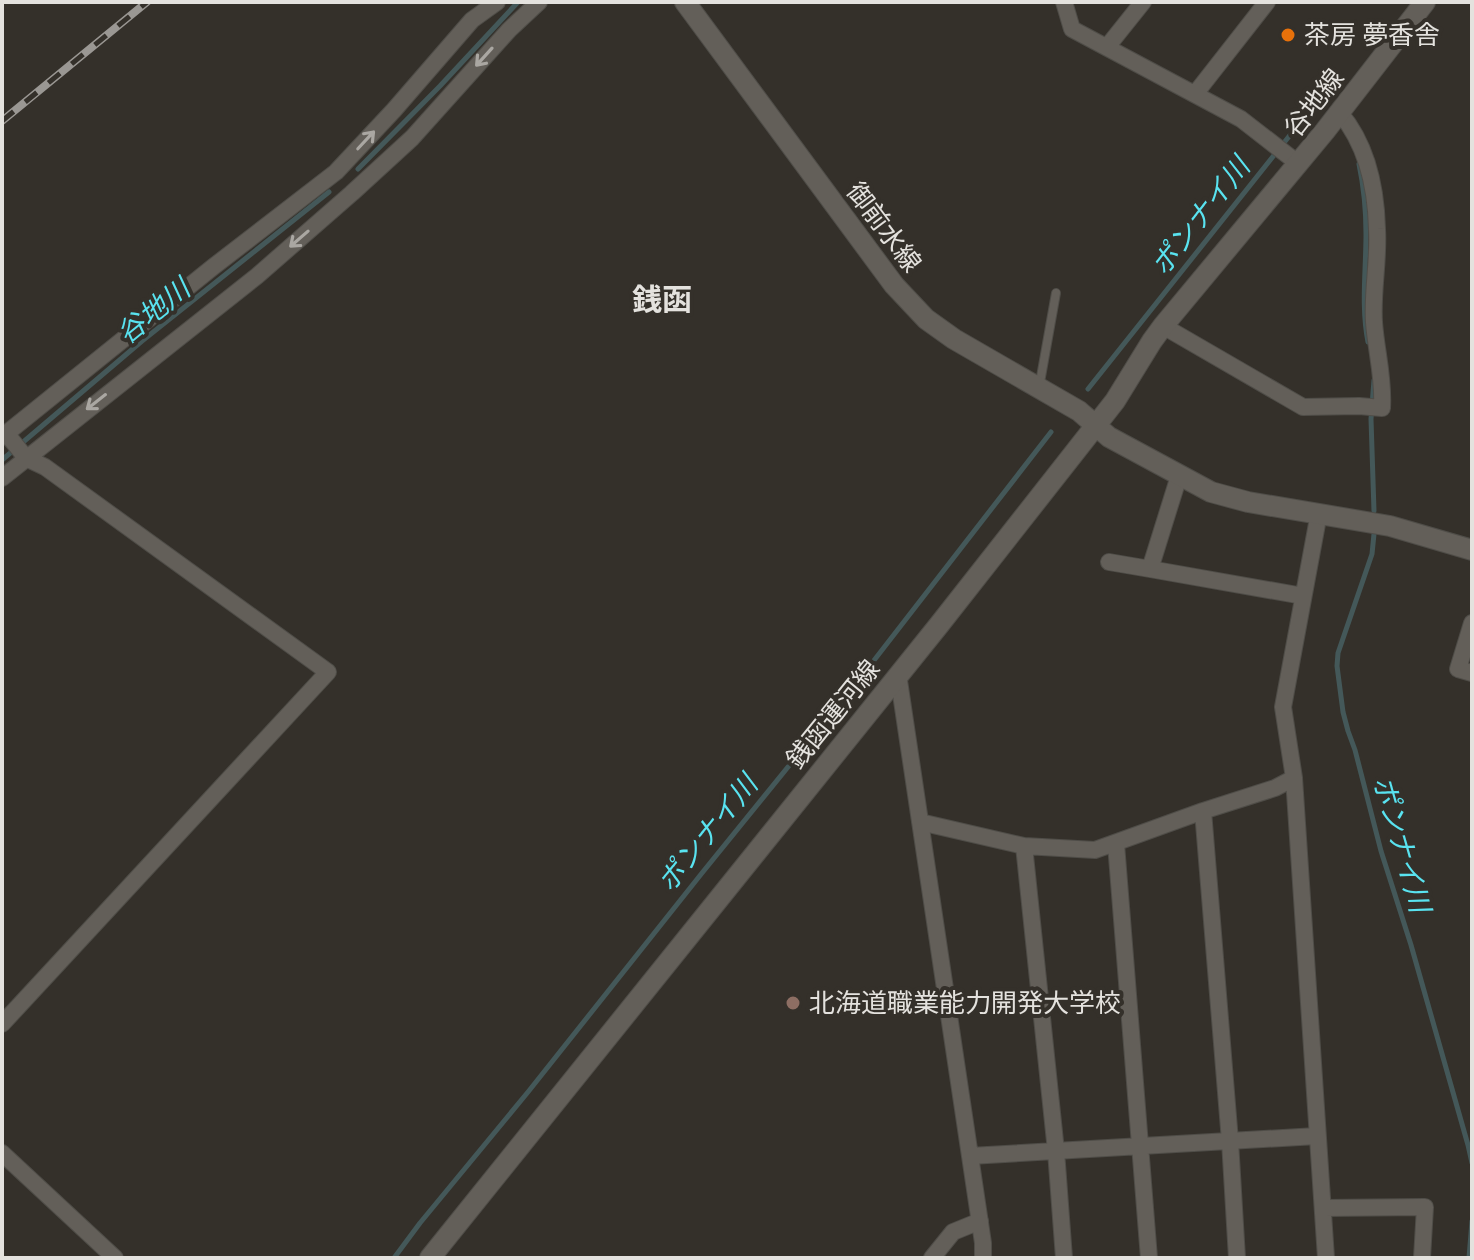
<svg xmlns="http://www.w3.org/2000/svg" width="1474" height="1260" viewBox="0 0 1474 1260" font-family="'Roboto Condensed','Noto Sans JP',sans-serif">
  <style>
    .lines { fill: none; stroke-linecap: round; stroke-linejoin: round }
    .stream { stroke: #445859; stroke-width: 5 }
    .service-casing { stroke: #4f4d48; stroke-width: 10 }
    .minor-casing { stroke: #4f4d48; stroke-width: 18 }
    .tertiary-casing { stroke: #4f4d48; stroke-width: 22 }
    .service { stroke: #635f59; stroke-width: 8 }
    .minor { stroke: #635f59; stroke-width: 16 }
    .tertiary { stroke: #635f59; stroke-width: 20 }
    .rail-casing { stroke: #9a9793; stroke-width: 8 }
    .rail { stroke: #34302a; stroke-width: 5; stroke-dasharray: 15; stroke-linecap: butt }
    .oneway { stroke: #aaa7a2 }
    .food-dot { fill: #e8710a; stroke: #34302a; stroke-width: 3 }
    .education-dot { fill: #8d6e63; stroke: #34302a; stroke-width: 3 }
    .labels { text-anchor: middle; stroke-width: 8; stroke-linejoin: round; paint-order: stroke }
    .poi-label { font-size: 26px; fill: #e4e2de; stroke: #34302a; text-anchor: start }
    .street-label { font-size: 26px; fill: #e4e2de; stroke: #34302a }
    .water-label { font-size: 28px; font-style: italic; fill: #59e3f0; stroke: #34302a }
    .quarter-label { font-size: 30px; font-weight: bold; fill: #e4e2de; stroke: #34302a }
  </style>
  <rect width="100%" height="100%" fill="#34302a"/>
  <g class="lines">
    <path class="stream" d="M1359 164C1364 188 1366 210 1366 234 1366 270 1361 307 1368 342
      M358 169 440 86 518 2
      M1374 380 1371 419 1374 511
      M1088 389 1314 105
      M2 460 142 341 329 192
      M1374 534 1372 554 1338 653 1337 666 1343 712 1348 731 1355 750 1381 851 1411 945 1468 1145 1472 1163
      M394 1258 420 1223 528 1092 702 873 865 672 1051 432
      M1469 1258 1472 1221"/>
    <g class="service-casing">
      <path id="service" d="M1039 388 1056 293"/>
    </g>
    <g class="minor-casing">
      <path id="minor" d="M1064 2 1072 29 1241 119 1299 164
        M1107 47 1143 2
        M1195 94 1267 2
        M1163 326 1303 407 1359 406 1382 408C1384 378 1376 351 1374 322 1372 291 1379 260 1377 229 1376 188 1367 145 1340 113
        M2 437 213 267 336 172 394 110 472 20 497 2
        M1179 476 1150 569 1303 596
        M2 478 257 276 352 193 412 138 509 30 539 2
        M1319 513 1283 707 1294 778 1326 1258
        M1109 562 1150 569
        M1472 623 1458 669 1472 673
        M898 674 983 1243V1258
        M1203 811 1230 1141 1237 1258
        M920 822 1024 846 1095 850 1203 811 1275 788 1294 778
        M1116 844 1149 1258
        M1024 846 1056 1151 1064 1258
        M2 1024 328 672 45 467 26 458 6 433
        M2 1153 115 1258
        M970 1156 1317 1136
        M1323 1208 1425 1207 1422 1258
        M932 1258 953 1232 980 1221"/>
    </g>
    <g class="tertiary-casing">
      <path id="tertiary" d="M685 2 894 285 926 319 954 339 1079 411 1109 437 1211 492 1248 502 1390 526 1472 550
        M430 1258 939 625 1115 401 1152 341 1163 326 1325 131 1425 2"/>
    </g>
    <use href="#service" class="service"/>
    <use href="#minor" class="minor"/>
    <use href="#tertiary" class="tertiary"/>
    <g class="rail-casing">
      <path id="rail" d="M2 121 147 2"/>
    </g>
    <use href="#rail" class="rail"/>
  </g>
  <defs><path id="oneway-shaft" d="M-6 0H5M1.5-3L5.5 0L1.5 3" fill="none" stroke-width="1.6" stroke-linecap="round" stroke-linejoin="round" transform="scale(2)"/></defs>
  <g class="oneway">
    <use href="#oneway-shaft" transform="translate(484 57) rotate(132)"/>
    <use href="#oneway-shaft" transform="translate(366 140) rotate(-47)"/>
    <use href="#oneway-shaft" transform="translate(299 239) rotate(139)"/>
    <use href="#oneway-shaft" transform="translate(96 402) rotate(142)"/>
  </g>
  <circle class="food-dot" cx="1288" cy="35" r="8"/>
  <circle class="education-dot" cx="793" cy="1003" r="8"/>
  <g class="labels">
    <g class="poi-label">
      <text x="1304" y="44">茶房 夢香舎</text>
      <text x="809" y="1012">北海道職業能力開発大学校</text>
    </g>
    <g class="street-label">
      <text transform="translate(1314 103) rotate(-52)" y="9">谷地線</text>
      <text transform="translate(884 227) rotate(53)" y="9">御前水線</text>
      <text transform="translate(833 714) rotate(-51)" y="9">銭函運河線</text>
    </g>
    <g class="water-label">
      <text transform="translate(1200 216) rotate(-52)" y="10">ポンナイ川</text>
      <text transform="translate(153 311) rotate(-39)" y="10">谷地川</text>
      <text transform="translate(707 833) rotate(-51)" y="10">ポンナイ川</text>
      <text transform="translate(1402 844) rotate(74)" y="10">ポンナイ川</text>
    </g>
    <g class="quarter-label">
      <text x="662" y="310">銭函</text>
    </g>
  </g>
  <rect width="1474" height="1260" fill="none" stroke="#e4e2de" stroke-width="8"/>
</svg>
